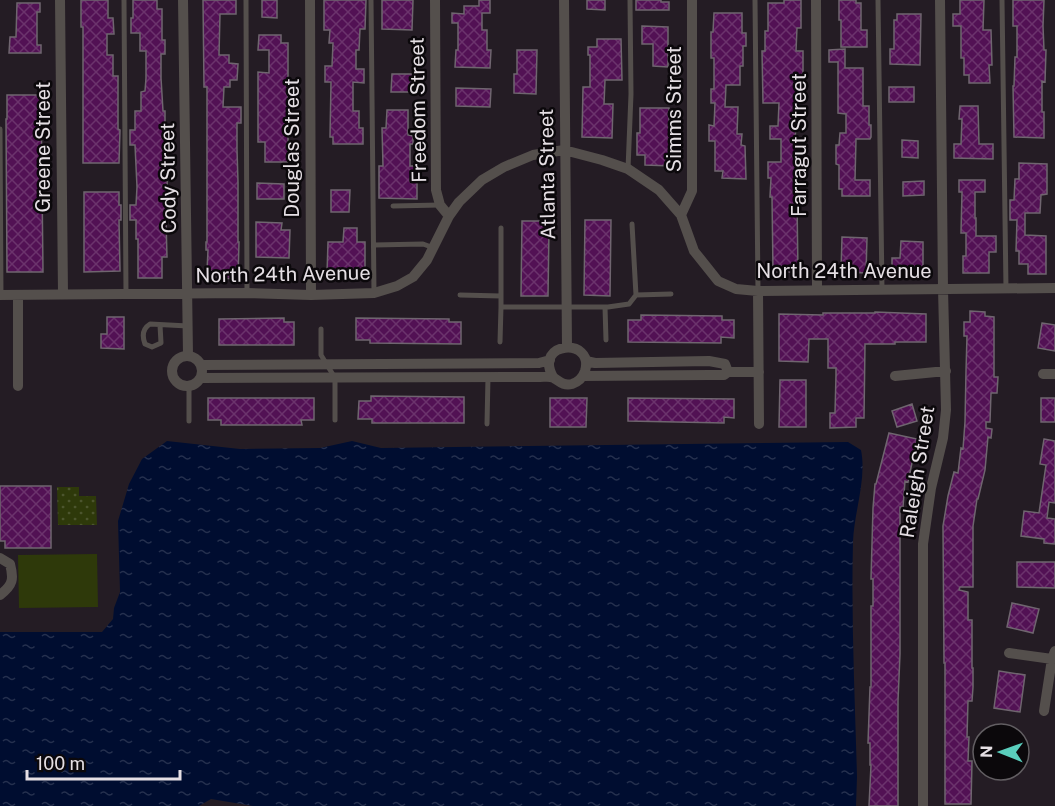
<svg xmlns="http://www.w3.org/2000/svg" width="1055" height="806" viewBox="0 0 1055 806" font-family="'Public Sans',sans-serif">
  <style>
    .grass { fill: #2e390a }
    .park { fill: url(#park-dots) }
    .water { fill: url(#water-ripples) }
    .building { fill: url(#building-cross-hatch); stroke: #6f656f; stroke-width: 1.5 }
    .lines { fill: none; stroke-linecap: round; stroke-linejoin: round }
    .service { stroke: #544f4c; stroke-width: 5 }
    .minor { stroke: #544f4c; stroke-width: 10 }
    .labels { text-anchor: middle; stroke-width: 5; stroke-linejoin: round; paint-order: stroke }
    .street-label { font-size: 20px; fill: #e5dfe4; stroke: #0b080b }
  </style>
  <defs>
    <pattern id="park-dots" width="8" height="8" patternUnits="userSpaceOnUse" patternTransform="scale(1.5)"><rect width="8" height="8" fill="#2e390a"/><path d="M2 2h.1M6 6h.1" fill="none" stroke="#4c552e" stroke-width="1.8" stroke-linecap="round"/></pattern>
    <pattern id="water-ripples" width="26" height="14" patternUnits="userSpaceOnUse" patternTransform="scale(1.5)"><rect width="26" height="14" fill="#000d30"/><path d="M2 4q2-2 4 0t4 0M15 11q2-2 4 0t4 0" fill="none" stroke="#25304e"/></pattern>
    <pattern id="building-cross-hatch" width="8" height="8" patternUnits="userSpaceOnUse" patternTransform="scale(1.5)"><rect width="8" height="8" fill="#521154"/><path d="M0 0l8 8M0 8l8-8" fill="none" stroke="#6b336c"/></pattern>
  </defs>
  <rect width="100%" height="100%" fill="#241c24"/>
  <path class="grass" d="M97 554 98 607 19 608 18 555Z"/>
  <path class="park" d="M57 487H79V496H96L97 525H58Z"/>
  <path class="water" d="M167 441 240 449 320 448 352 441 381 448 848 442 861 450C867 479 854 512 853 542 851 620 855 699 857 777L856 806H253L211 799 199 806H0V632H102L113 619 114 608 120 592 118 521 129 484 142 459Z"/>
  <path class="building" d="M81 0H108V18H113L114 34H107V55H113V76H118V129L120 130 119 163H83V27H81Z
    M133 0H157V9H162V40H165V54H161V78L163 111H165V136H167V145H166L168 211 167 220H166L167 257H162V278H138V239H136V220H130V205H136L137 187 135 145H130V130H135V111H141V92L145 91 146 78V51H140V33H131V18H133Z
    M203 0H236V14H220L219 55H229V63L238 64 237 80H230V87H224L223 107H241V123H237V149L238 182V242H239L238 279 216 278V271H207L208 250H206V242H207V87H204Z
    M262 0H277V18L262 17Z
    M324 0H366L365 29H360L359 50H356V69H364V83L353 82V111H359V128H363V144H333V137H330L331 82H325V66H332L333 43H329L330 30H324Z
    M382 0H413L412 30 382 29Z
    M479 0H490V13H482V30H487V50H491L490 68 455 67 456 50H458V23H452V13L464 14V6H479Z
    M587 0H605V10L587 9Z
    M636 0H661V2H669V10H636Z
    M784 0H801V28H797L796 51H803V103H797L795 143 800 144V159H798V177L795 178V202H797L798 272H773L772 197H770L771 178H768V162H781V139H770V126H778L779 103H763L762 51H765V31H768V3H784Z
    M839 0H856V3H861V30H867V47H841V20H839Z
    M960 0H984L983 30H991L992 65H989L990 83H969V75H964V58H961V26H953V14H960Z
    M1013 0H1044L1043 26 1044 50H1046L1045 82 1042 81V112H1044V138L1014 137 1013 86H1014L1015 57H1017V26H1013Z
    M17 3H40V12H37V45H41V53H9L10 37H16Z
    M714 13H742V33H746V46H743V66H740V85H726L725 107H738L737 134H742L741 145 745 146 746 179 722 178 723 171H715V141H709V125L714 126 715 103H711V89H714V58H711V32H713Z
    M897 14H921L920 65 890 64V49H894V20H897Z
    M642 26 668 27V67L653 66V44H642Z
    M259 35H281V43H288V162H265V142H258V72L269 73V50H258Z
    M597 39H621L622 80H605L604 104H613L612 138 582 137 583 87H590V55H588V47H597Z
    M845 49V68H863V106H869V125H871V137L870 139H856L855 180H870V196H842V189H839V165L836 164V145H839L840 133H846V114L838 113V62H829V50Z
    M517 50H537L536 94 514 93V74H517Z
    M392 74H413L412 92H391Z
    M889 87H914V102H889Z
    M456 88 491 89 490 107 456 106Z
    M7 95H41L43 272H7L6 119H7Z
    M960 106H978L979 144H993V159L954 158V144H961L962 119H959Z
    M640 108H669V133H672V166L645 165V155H637V133H640Z
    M387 110H408V135L413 136V144H410V166H417V199L379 198V166H383L382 128H386Z
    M902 140 918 141V158L902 157Z
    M1019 163 1047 164V194L1041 195 1040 213H1025V235L1046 236V274H1028V264H1019V251H1016L1017 220H1010V200H1014L1015 179H1019Z
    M959 180H985V192H975V218H976V236H996V252H989V273H963V256H966V233H961L962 192H959Z
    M924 181V195L903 196V182Z
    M257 183 284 184V199H257Z
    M331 190H350L349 212H331Z
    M84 192H119V205H121V220H119L120 271 84 272Z
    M585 220H611L610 296 584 295Z
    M522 221H545V230H549L548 296H521Z
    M256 222 282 223 281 230H290L289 258 256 257Z
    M344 228H357V242H365V275L327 274 328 242H343Z
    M842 237 867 238 866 273 841 272Z
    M901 241 923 242V274H892V258H900Z
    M970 311 985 312V316L994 317V377H998L997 393H991L990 422H986V428L992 429 991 438 988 437 985 470 978 499H977L973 526V587H960L959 590 968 592V620H972V668H973V687L972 701H968L967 737H969L968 761H972L971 804H945V663H944L943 526 948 496 954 472 958 473 961 448 963 449 965 422 966 371 967 336H964V322H970Z
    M875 312 926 314V342H895V344H865L864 418H856V427L830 428V413H835L836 375V368H828V339H809L808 362 779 361V314L823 315V313H875Z
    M641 315 722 316V320H734V338L721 337V343L628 342V320H641Z
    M107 317H124V349L101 348V334H107Z
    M284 318V322H294V345H219V319Z
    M356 318 449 319V322H461V344L370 343V340H356Z
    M1042 323 1055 325V351L1038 348Z
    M780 380H806V427H779Z
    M371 396 464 397V423H372V419H358L359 401H371Z
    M208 398H314V420H301L302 425H221V420H208Z
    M550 398H587L586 427H550Z
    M628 398 734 399V418L724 417V423L628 421Z
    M1041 398H1055V422H1041Z
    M912 404 917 421 897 427 892 411Z
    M889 433 917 439 908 482 905 481 903 507H900V654L898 701V806H869L871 765H870V743H868L870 687H871V606H873V579H871L873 508 875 484H876Z
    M1044 439 1055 441V503L1049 502 1047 518 1055 519V544L1044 543V539L1021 536 1024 511 1039 513 1046 465 1040 464Z
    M0 486H51V548H5V541H0Z
    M1017 562H1055V588L1017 587Z
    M1012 603 1039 609 1033 633 1007 627Z
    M999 671 1025 675 1020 712 994 708Z"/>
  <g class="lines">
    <path class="service" d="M124 0 126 294
      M246 0 247 293
      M371 0 374 293
      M755 0 758 291
      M878 0 882 289
      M1002 0 1006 289
      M0 129 1 295
      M628 169 631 94 630 0
      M393 206 440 205
      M501 228V307H608L629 304 636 295 632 224
      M374 245 423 244 434 248
      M460 295 501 296
      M636 295 671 294
      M605 307 606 340
      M160 325 161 343 152 347 145 344C142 336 142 329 150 324L188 326
      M321 329V355L335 378V420
      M500 342 501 307
      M189 386V421
      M487 424 488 377"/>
    <path class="minor" d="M60 0 63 294
      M183 0 188 355
      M310 0 311 295
      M435 0 436 190 440 205 449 216
      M564 0 567 347
      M816 0 817 290
      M681 215 692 191V0
      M758 291 759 424
      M0 295 247 293 311 295 374 293 397 286 413 277 427 260 449 216 459 202 482 180 504 167 533 155 564 150 602 160 628 169 659 190 681 215 694 251 718 281 736 289 758 291 1055 288
      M18 295V386
      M172 371a15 15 0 1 1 30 0a15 15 0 1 1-30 0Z
      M586 361 595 363 709 361 725 364 728 372
      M202 365 539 363 550 360
      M1043 374H1055
      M583 376 709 375H724L728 372H759
      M895 376 946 371
      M201 378 540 377C545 377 550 376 554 378 560 382 564 386 572 384 578 382 583 377 585 371 595 337 533 341 553 377
      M0 558 10 564C14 579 13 585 0 595
      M1009 653 1052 659
      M1044 711 1052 659 1055 651
      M923 806V544L931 488 943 438 946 410 943 289 940 0"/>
  </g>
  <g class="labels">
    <g class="street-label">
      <text transform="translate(674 109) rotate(-90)" y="7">Simms Street</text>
      <text transform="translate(418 110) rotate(-91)" y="7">Freedom Street</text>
      <text transform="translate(799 145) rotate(-90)" y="7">Farragut Street</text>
      <text transform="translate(43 147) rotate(-90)" y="7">Greene Street</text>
      <text transform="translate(292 148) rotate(-90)" y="7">Douglas Street</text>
      <text transform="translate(547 174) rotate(-91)" y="7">Atlanta Street</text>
      <text transform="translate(168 178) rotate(-91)" y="7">Cody Street</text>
      <text x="844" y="278">North 24th Avenue</text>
      <text transform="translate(283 274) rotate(-1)" y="7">North 24th Avenue</text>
      <text transform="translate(917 472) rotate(-81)" y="7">Raleigh Street</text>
    </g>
  </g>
  <g transform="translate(1001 752) rotate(271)"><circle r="28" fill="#0b080b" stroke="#625e62" stroke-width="1.5"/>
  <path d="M0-4.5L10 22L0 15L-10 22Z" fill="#5acebd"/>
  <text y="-9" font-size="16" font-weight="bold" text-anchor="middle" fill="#e5dfe4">N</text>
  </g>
  <path d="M27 770v9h153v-9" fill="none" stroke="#e5dfe4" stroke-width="3"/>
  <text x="36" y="770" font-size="18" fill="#e5dfe4" stroke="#0b080b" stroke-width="4.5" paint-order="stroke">100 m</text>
</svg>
